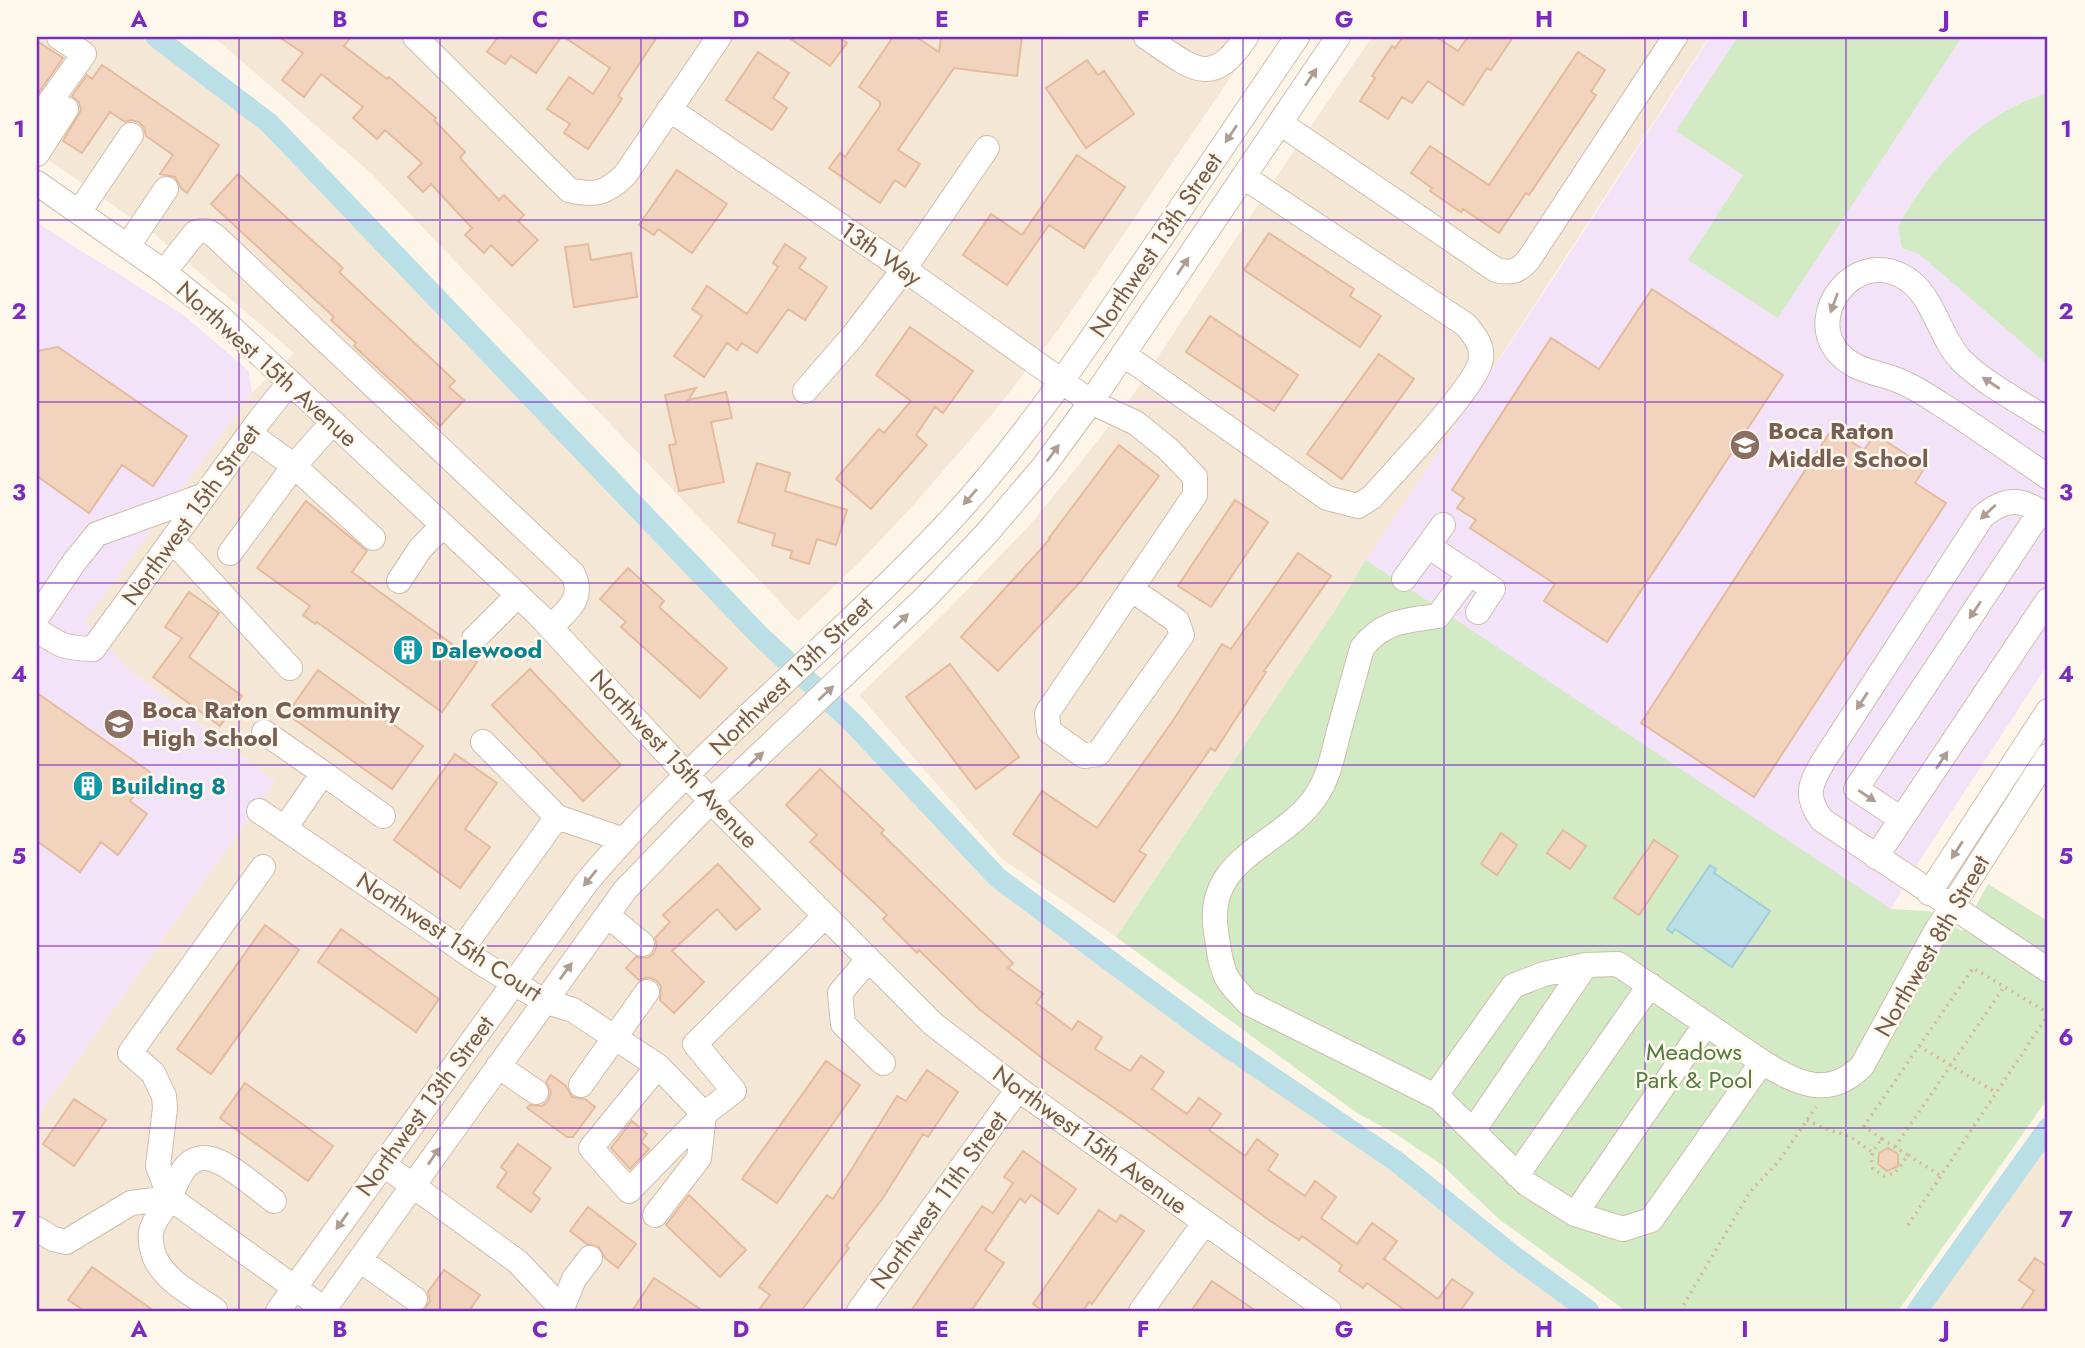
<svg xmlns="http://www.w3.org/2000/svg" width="2085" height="1348" viewBox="0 0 2085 1348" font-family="Jost,sans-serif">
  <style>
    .residential { fill: #f4e7d5 }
    .education { fill: #f2e3f9 }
    .green { fill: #d3ebc5 }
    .water { fill: #bbdfe7; stroke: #a1ced9; stroke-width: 2 }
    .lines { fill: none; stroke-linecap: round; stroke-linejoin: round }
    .canal { stroke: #bbdfe7; stroke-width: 21 }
    .building { fill: #f2d4be; stroke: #e5bb9e; stroke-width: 2 }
    .minor-casing { stroke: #cfbdad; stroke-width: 26 }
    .path { stroke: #d7b8a1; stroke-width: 3.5; stroke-dasharray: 2 5; stroke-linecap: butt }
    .minor { stroke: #fff; stroke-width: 24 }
    .oneway { fill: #ad9d93 }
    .grid { fill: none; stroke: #7b2cbf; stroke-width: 2; stroke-opacity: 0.55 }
    .labels { text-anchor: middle; stroke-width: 5; stroke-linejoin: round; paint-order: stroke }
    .street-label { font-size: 24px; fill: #775c4b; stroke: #fff9ed }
    .education-label { font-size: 24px; font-weight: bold; fill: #785e54; stroke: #fff9ed; text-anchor: start }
    .culture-label { font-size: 24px; font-weight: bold; fill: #0d838f; stroke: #fff9ed; text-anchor: start }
    .park-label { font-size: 24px; fill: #527d42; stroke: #fff9ed }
    .neatline { fill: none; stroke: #7b2cbf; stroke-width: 2.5 }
    .grid-label { font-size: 23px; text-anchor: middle; font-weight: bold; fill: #7b2cbf }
  </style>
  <rect width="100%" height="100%" fill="#fdf5e7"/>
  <path class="residential" d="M37 37H156L269 123 758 634 852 722 998 878 1213 1037 1396 1161 1511 1254 1589 1311H37V1117L275 781 127 668 84 621 252 393 294 353 153 233 37 152Z
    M214 37H1258L1061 326 994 412 917 501 862 560 798 621 371 173Z
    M1372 37H1709L1336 609 1116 937 1002 859 859 695 945 613 1028 527 1082 461 1135 392 1281 170Z
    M2048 1128V1311H1917Z"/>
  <path class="education" d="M1710 37H2048V664L1925 852 1891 909 1586 709 1366 560 1562 265Z
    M37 223 182 314 249 371 252 393 85 621 127 668 275 781 37 1117Z"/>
  <path class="green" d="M1738 37H1962L1778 318 1688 260 1743 175 1676 131Z
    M2048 93V365L1919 254 1902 248 1898 227C1932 165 1979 114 2048 93Z
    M1366 560 1891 909 1929 911 1962 931 1988 884 2048 921V1098L1898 1311H1626L1500 1220 1442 1165 1394 1133 1357 1113 1116 937 1336 609Z"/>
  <path class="water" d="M1710 865 1716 869 1714 873 1770 911 1732 967 1675 929 1672 933 1667 929Z"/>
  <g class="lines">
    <path class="canal" d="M156 37 269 123 758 634 852 722 998 878 1213 1037 1396 1161 1511 1254 1589 1311
      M1917 1311 2048 1128"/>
  </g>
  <path class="building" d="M279 37H351L344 46 387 79 389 77 436 118 434 120 465 152 460 158 499 200 504 195 524 215 518 221 538 240 512 266 491 245 484 253 465 235 472 228 431 184 423 192 408 177 422 163 385 130 377 139 353 118 363 107 321 74 304 97 282 80 303 53Z
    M498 37H561L536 73 511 56 505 64 487 52Z
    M564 37H657L618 96 622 99 588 149 564 133 570 124 547 109 569 77 593 94 610 68Z
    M788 37H838L847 43 830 66Z
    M893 37H916L939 52 941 37H1022L1017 76 954 68 898 150 920 164 905 187 895 180 880 203 829 168 840 153 845 157 880 106V102L859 87Z
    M1403 37H1436L1458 51 1468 37H1513L1491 70 1487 68 1463 105 1428 81 1412 103 1402 97 1388 119 1360 101 1375 78 1372 76 1392 46 1395 48Z
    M37 41 63 58 37 95Z
    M758 52 789 73 773 98 787 108 772 130 726 100Z
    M1578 52 1605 70 1591 92 1596 95 1529 195 1526 193 1499 233 1463 209 1461 212 1430 191 1432 188 1411 173 1430 146 1489 185Z
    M1087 60 1098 75 1104 71 1134 114 1086 148 1046 88Z
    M102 65 219 145 187 193 181 188 175 177 160 174 173 155 146 136 144 128 139 122 131 120 125 122 110 112 82 153 63 141 81 110 79 102 72 96 87 75 92 79Z
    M1077 155 1125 187 1084 248 1049 225 1007 285 963 255 991 214 1022 235Z
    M677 170 727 204 692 253 658 229 654 235 639 225Z
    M238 174 343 268 339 272 455 381 449 387 464 400 440 426 354 346 356 343 331 320 334 317 211 204Z
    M1269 233 1354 289 1350 296 1381 316 1360 347 1244 270Z
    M588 244 591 260 631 253 637 297 574 307 565 247Z
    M785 244 806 258 799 268 827 287 805 320 788 309 757 353 742 343 737 350 727 343 704 377 674 356 702 316 692 309 707 286 747 314 778 267 773 263Z
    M1652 289 1783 375 1607 642 1544 601 1555 584 1470 528 1476 520 1457 508 1464 498 1452 490 1551 338 1599 369Z
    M1210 316 1298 375 1274 411 1186 352Z
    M910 327 973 371 943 413 935 407 916 435 927 445 871 509 836 479 879 429 884 433 911 401 876 375Z
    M58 347 187 436 153 486 122 465 89 513 37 476V351Z
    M1379 354 1414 379 1342 479 1307 454Z
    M696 388 688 400 726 392 732 418 711 422 724 482 679 491 669 445 676 444 665 395Z
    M1832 429 1864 450 1875 434 1925 467 1915 483 1946 503 1754 797 1641 723Z
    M1119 445 1159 476 1081 581 998 671 961 637 1050 539 1049 538Z
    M757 463 790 473 785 491 847 510 836 545 817 539 809 564 790 558 792 551 772 545 775 534 738 522Z
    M1235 500 1268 522 1211 607 1178 586Z
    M306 501 367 551 352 572 477 662 442 712 317 622 315 624 303 615 310 606 257 568Z
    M1298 553 1331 576 1264 671 1266 672 1215 751 1211 748 1139 851 1146 855 1114 902 1013 834 1042 791 1097 828 1172 722 1222 644 1231 649Z
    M628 568 664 601 659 607 727 668 700 698 621 627 626 622 600 599Z
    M189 592 219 613 189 657 242 696 220 726 153 677 182 638 165 627Z
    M950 664 1019 757 976 789 906 697Z
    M530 669 621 765 583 801 492 705Z
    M318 670 423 746 392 789 287 714Z
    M37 693 150 772 130 801 147 814 118 855 101 842 80 872 37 841Z
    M455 754 497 783 465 829 490 847 460 888 394 840Z
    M820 769 884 830 881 833 1013 963 1008 968 1043 994 1036 1003 1072 1030 1078 1021 1102 1037 1095 1049 1130 1071 1141 1056 1164 1072 1152 1089 1187 1114 1199 1098 1221 1114 1209 1130 1245 1156 1257 1139 1278 1155 1268 1170 1305 1196 1315 1181 1336 1197 1321 1218 1357 1244 1372 1223 1397 1241 1384 1259 1438 1299 1452 1279 1473 1293 1460 1311H1406L1367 1283 1363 1288 1339 1271 1342 1265 1302 1236 1299 1240 1269 1220 1154 1135 1050 1064 979 1009 919 950 917 953 883 919 887 915 810 842 817 835 786 805Z
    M1563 830 1586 846 1570 869 1547 853Z
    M1501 833 1517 845 1497 875 1481 864Z
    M1654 840 1678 856 1639 915 1614 898Z
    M718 864 760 909 736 930 717 909 672 951 704 982 674 1013 660 1000 661 986 656 980 648 977 639 980 626 968 636 957 647 958 653 954 657 946 655 938 670 922 663 915Z
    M265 925 299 950 211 1074 177 1049Z
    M341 929 439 999 416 1032 318 962Z
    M826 1061 860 1085 777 1203 742 1179Z
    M927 1070 958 1092 928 1137 923 1134 883 1198 846 1246 849 1248 801 1311H758L770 1295 759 1287 827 1195 833 1199 897 1096 906 1101Z
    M551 1075 566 1086 572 1097 585 1099 595 1107 573 1137H567L527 1108 530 1105 542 1106 548 1101 551 1092 546 1082Z
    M245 1083 333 1146 308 1181 220 1118Z
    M74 1099 106 1120 74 1166 43 1144Z
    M632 1121 647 1134 641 1142 649 1149 630 1169 611 1148Z
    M518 1144 551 1168 533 1193 540 1199 531 1212 497 1187 507 1172 501 1167Z
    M1888 1148 1898 1154V1166L1887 1171 1878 1164 1879 1153Z
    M1023 1151 1076 1189 1058 1214 1031 1195 1025 1203 1020 1198 985 1250 1004 1263 971 1311H911L982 1206 993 1213 1013 1183 1004 1177Z
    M689 1195 746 1250 720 1277 666 1225Z
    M588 1207 636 1244 618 1268 605 1258 599 1247 587 1244 570 1231Z
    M1099 1210 1116 1222 1121 1215 1144 1231 1092 1304 1089 1302 1083 1311H1043L1033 1304Z
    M2035 1258 2048 1267V1311H2020L2034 1291 2019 1280Z
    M92 1267 154 1311H85L68 1300Z
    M444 1270 480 1295 469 1311H423L430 1301 428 1292Z
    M654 1278 703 1311H632Z
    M1212 1281 1256 1311H1191Z"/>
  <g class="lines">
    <g class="minor-casing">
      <path id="minor" d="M415 37 569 190C595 196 605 194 625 175L719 37
        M1146 37C1189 65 1210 92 1246 37
        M669 109 904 269 1091 402 1136 423 1168 449 1195 477V495L1047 713 1049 731 1084 756 1098 754 1182 635 1177 621 1131 589
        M37 120 84 54 59 37
        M1280 123 1496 270C1512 274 1519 271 1529 259L1675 37
        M37 154 66 109
        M37 183 164 272 220 317 538 614 711 801 933 1024 1018 1089 1329 1311
        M79 212 131 135
        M128 246 166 189
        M164 272 195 233C204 229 208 231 215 236 334 349 453 462 573 574 585 598 567 612 550 627
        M1123 354 1327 498 1358 506 1372 497C1394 472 1478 385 1481 359 1483 345 1474 335 1466 325L1244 177
        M805 391 852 337 904 269 987 148
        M2048 420C2022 403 1982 382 1961 360 1938 336 1933 290 1900 275 1853 252 1808 313 1836 350 1851 369 1870 371 1892 378 1915 386 1935 401 1956 414 1987 435 2018 456 2048 477
        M333 422 294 466 373 538
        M2048 517C2023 498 2006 496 1982 517L1824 760C1810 784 1804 796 1822 820L2048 970
        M170 543 183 552 290 668
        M1428 546 1493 589 1478 612
        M230 553 294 466 250 434
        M1470 573 1438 616C1405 621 1384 620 1362 648 1354 676 1347 703 1339 731 1333 754 1329 777 1316 796 1283 846 1204 856 1216 931 1218 945 1220 965 1227 978 1232 987 1241 995 1248 1003L1439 1098 1527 1184 1575 1214 1623 1229 1651 1220 1762 1062C1797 1083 1828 1100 1862 1066L1935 933 2048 756
        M1404 579 1443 525
        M399 581 420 549 443 525
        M37 617 75 561 97 534 205 495
        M37 630C61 646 64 648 93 649L258 422 290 382
        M474 639 518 595
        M264 732 323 773
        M483 742 557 817 624 840
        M259 811 483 964 544 1001 573 1010 658 1066 704 1114 629 1191 591 1148 658 1066
        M1901 819 1856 789 2040 512
        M285 828 323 773 383 816
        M1876 857 2048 600
        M1929 893 2048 711
        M607 915 642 944
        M462 949 557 817
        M868 960 840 993 843 1024 883 1063
        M498 1066 536 1092
        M581 1085 647 992
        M1435 1096 1513 986 1544 974 1586 965 1618 964 1762 1062
        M1473 1131 1586 965
        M383 1164 518 1262 563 1310
        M1517 1175 1650 985
        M170 1198 158 1166 165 1108 164 1096 153 1073 130 1053 263 867
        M170 1198 324 1309
        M1575 1214 1706 1024
        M655 1215 699 1158 704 1114 734 1091 695 1044 825 916
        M37 1229 53 1239 66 1242 131 1203 170 1198
        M360 1260 415 1299
        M215 1310C194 1295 167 1283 155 1258 152 1250 150 1240 151 1232 153 1220 164 1210 169 1199 177 1183 183 1157 206 1158 225 1159 258 1189 274 1201
        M278 1311 586 883C695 753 830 648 946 525 1016 450 1074 365 1131 281 1187 200 1242 118 1297 37
        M323 1311 625 890 711 801 926 597 987 533 1044 466 1091 402 1338 37
        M561 1311 574 1279 590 1258
        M859 1311 1018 1089
        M1141 1311 1205 1222"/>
    </g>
    <path class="path" d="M1919 1046 1995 1092
      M1807 1120 1823 1128 1849 1136 1872 1152
      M1882 1139 1864 1126 1973 968 2048 1013
      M1882 1139 1908 1155 1895 1173 1884 1176 1873 1169C1869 1155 1874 1149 1882 1139Z
      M1895 1147 2004 987
      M1908 1155 1941 1176
      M1908 1225 2048 1015
      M1680 1311 1750 1192 1779 1161 1816 1107"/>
    <use href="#minor" class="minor"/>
  </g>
  <defs><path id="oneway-solid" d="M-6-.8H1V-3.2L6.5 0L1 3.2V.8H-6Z" transform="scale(1.75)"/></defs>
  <g class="oneway">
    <use href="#oneway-solid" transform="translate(1311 77) rotate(-56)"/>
    <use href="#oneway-solid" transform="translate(1231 134) rotate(124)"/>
    <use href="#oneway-solid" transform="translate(1183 266) rotate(-56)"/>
    <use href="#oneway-solid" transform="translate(1834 303) rotate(110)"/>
    <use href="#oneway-solid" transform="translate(1991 383) rotate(-147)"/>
    <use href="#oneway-solid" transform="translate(1053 453) rotate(-54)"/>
    <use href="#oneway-solid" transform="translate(970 497) rotate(131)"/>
    <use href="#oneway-solid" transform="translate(1988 512) rotate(137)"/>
    <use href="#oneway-solid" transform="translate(1975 610) rotate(124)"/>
    <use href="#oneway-solid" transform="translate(901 621) rotate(-44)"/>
    <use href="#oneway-solid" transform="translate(826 693) rotate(-43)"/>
    <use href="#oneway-solid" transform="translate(1862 701) rotate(123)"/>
    <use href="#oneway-solid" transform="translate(756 759) rotate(-43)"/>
    <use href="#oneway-solid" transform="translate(1942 760) rotate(-56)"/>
    <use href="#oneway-solid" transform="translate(1867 796) rotate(34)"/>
    <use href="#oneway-solid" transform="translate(1957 850) rotate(123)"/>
    <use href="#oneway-solid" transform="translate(590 878) rotate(129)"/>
    <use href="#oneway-solid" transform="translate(566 971) rotate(-54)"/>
    <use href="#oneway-solid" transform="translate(434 1156) rotate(-55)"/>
    <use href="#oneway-solid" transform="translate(342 1221) rotate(125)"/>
  </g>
  <path class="grid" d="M239 37V1311M440 37V1311M641 37V1311M842 37V1311M1042 37V1311M1243 37V1311M1444 37V1311M1645 37V1311M1846 37V1311M37 220H2048M37 402H2048M37 583H2048M37 765H2048M37 946H2048M37 1128H2048"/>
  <defs>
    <g id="school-disc" transform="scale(1.575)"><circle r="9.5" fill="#8d6e63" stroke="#fff9ed"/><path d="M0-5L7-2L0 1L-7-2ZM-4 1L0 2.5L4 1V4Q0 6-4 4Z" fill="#fff"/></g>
    <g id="building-disc" transform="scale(1.575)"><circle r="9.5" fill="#0f9aa8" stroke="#fff9ed"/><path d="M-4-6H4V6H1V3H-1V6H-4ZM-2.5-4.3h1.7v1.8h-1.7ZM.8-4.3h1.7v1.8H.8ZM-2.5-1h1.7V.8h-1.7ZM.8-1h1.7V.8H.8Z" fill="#fff"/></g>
  </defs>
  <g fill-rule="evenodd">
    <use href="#school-disc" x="1745" y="445"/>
    <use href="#building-disc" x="408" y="650"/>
    <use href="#school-disc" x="119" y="724"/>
    <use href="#building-disc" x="88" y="786"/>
  </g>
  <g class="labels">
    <g class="street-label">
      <text transform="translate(1156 245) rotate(-56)" y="8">Northwest 13th Street</text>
      <text transform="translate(881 254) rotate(35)" y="8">13th Way</text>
      <text transform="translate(267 364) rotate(42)" y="8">Northwest 15th Avenue</text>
      <text transform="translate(191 515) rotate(-54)" y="8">Northwest 15th Street</text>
      <text transform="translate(791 676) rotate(-44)" y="8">Northwest 13th Street</text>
      <text transform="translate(674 759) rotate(47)" y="8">Northwest 15th Avenue</text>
      <text transform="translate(449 937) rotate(33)" y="8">Northwest 15th Court</text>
      <text transform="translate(1932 946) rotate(-60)" y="8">Northwest 8th Street</text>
      <text transform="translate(425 1106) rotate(-54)" y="8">Northwest 13th Street</text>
      <text transform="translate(1090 1140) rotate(36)" y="8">Northwest 15th Avenue</text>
      <text transform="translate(939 1200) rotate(-54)" y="8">Northwest 11th Street</text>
    </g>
    <g class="education-label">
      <text x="1768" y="439">Boca Raton<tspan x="1768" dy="28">Middle School</tspan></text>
      <text x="142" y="718">Boca Raton Community<tspan x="142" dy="28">High School</tspan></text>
    </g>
    <g class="culture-label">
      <text x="431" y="658">Dalewood</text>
      <text x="111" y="794">Building 8</text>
    </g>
    <g class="park-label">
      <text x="1694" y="1060">Meadows<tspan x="1694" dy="28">Park &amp; Pool</tspan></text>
    </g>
  </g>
  <rect width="2085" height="1348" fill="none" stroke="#fff9ed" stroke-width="77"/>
  <rect x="38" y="38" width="2008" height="1272" class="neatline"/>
  <g class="grid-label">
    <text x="139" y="27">A</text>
    <text x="340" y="27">B</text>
    <text x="540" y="27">C</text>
    <text x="741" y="27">D</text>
    <text x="942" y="27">E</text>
    <text x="1143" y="27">F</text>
    <text x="1344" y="27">G</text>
    <text x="1544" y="27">H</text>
    <text x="1745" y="27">I</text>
    <text x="1946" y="27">J</text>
    <text x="19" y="137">1</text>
    <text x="2066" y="137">1</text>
    <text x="19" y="319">2</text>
    <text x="2066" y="319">2</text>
    <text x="19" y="500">3</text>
    <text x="2066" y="500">3</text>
    <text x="19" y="682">4</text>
    <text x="2066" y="682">4</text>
    <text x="19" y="864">5</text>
    <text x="2066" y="864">5</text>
    <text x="19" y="1045">6</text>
    <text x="2066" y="1045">6</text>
    <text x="19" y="1227">7</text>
    <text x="2066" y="1227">7</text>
    <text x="139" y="1337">A</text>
    <text x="340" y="1337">B</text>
    <text x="540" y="1337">C</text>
    <text x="741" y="1337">D</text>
    <text x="942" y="1337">E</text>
    <text x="1143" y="1337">F</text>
    <text x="1344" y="1337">G</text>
    <text x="1544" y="1337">H</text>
    <text x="1745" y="1337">I</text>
    <text x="1946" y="1337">J</text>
  </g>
</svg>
